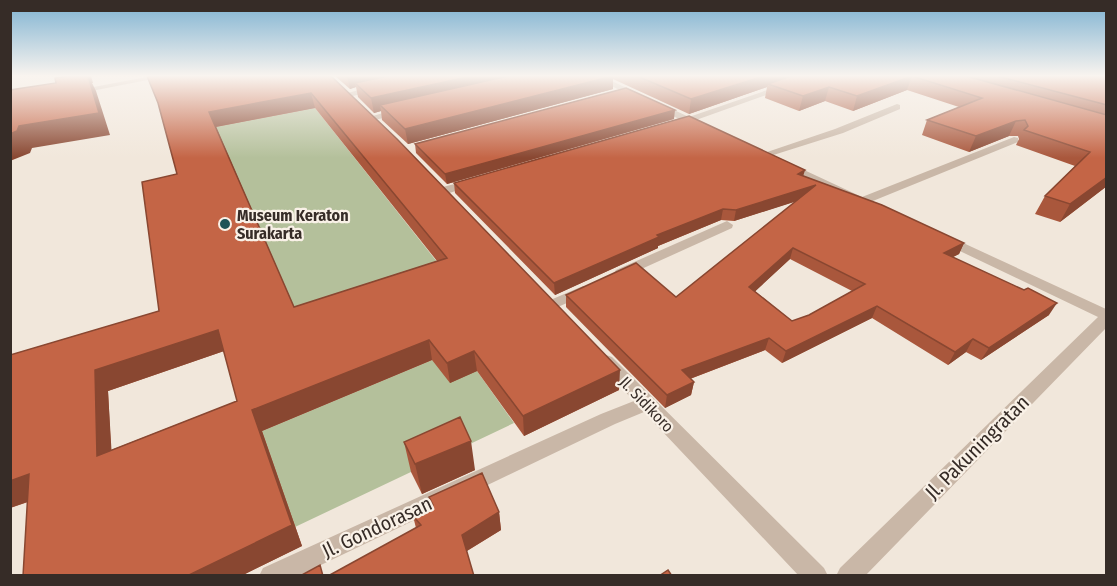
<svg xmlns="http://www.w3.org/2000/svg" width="1117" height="586" viewBox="0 0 1117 586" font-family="'Fira Sans Condensed',sans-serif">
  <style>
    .green { fill: #b4c09b }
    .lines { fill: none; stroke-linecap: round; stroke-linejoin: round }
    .street { fill: #c9b7a7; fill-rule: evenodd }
    .wall { fill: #a9573c; fill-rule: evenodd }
    .shaded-wall { fill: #894731 }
    .building { fill: #c46546; stroke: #894731; stroke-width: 1.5; fill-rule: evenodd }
    .poi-dot { fill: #1e5357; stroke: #f9f1e7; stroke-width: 2 }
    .labels { text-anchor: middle; stroke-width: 4.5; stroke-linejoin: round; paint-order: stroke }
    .poi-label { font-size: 16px; font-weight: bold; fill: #362c27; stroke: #f9f1e7; text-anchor: start }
    .street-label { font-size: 16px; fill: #362c27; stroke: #f9f1e7 }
    .near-street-label { font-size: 20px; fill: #362c27; stroke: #f9f1e7 }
  </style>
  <rect width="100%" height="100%" fill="#f1e7db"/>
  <path class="green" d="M315 108 449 277 301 327 215 127Z
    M432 360 477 371 514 423 295 527 262 431Z"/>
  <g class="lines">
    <path class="street" d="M152 76H168L76 94 72 91Z
      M591 76H601L689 117 808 76H819L696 120 706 126 701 129 682 123 681 120Z
      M377 85 380 86V90L348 97 344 94Z
      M897 104 900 105V109L843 133 767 157H759L758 155 835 129Z
      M400 108 405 111 403 113 371 121 366 118Z
      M1014 137 1018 138V142L863 205 779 165 785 162 789 163 862 197Z
      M474 179 480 182 478 184 443 195 437 191 439 188Z
      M727 221 733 225 732 228 626 276H616L614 273 616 270Z
      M946 235 1106 309V328L865 576H836L840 568 1098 317 941 242 939 239Z
      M583 286 588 288 590 291 588 294 553 309 545 304 548 301Z
      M606 355 612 357 824 568 828 576H799L644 412 615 424 298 576H259L263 568 601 414 634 401 600 365 597 361 600 357Z"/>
  </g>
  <path class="wall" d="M331 76 619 390 524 436 477 371 450 383 432 360 262 431 302 546 241 576H23L28 502 10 508V355L159 311 177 174 158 103ZM315 108 437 261 294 307 216 127ZM224 351 237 401 111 450 108 391Z
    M335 76H1107V186L1060 222 1035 214 1045 196 1075 166 1016 145 1019 139 1018 136H1009L969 152 922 135 927 120 959 107 907 90 853 111 825 101 799 111 765 98 767 87 689 114 613 79V89L408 144 382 120 381 111 374 113 358 97 356 87 350 89Z
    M674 119 447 184 416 153 415 144Z
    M803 176 964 243 959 254 953 257 1049 315 981 360 966 352 948 365 872 318 782 363 765 350 690 379 694 382 691 395 665 408 566 307V295L676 297 796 201 734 221 721 220 658 246V248L555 295 455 193 454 183ZM790 259 852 291 809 315 792 321 755 291Z
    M404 442 475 470 422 494 411 472Z
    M429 497 499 512 501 530 467 551 416 528 413 516 431 506Z"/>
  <path class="shaded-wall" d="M90 76H91L93 83H92L96 91 110 135 32 148 30 153 10 161V134L63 88Z
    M347 76H413L355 83 356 87 350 89Z
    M472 76H533L380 105 381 111 374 113 371 98Z
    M613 76V89L408 144 405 129Z
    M764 76H803L768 84 767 87 689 114 691 99Z
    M912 76 907 90 853 111 857 96Z
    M829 87 825 101 799 111 803 96Z
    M311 93 315 108 215 127 209 112Z
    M675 110 674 119 447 184 445 174Z
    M1016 121 1009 136 969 152 976 136Z
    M805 170 802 180 798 174Z
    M1107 177V186L1060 222 1070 204Z
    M816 185 813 196 734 221 736 210Z
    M723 209 721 220 658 246V248L555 295 554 283 657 235Z
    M964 243 959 254 939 264 944 253Z
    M793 248 790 259 747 299 749 287Z
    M1057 303 1049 315 981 360 989 348Z
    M877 306 872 318 782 363 786 351Z
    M218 330 227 350 108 391 113 476 97 456 95 370Z
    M769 338 765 350 679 383 682 370Z
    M973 339 966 352 948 365 955 352Z
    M429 340 432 360 262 431 302 546 241 576H187L252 410Z
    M474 351 477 371 450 383 447 363Z
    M620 370 619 390 524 436 523 416Z
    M694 382 691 395 665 408 667 395Z
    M471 441 475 470 422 494 415 464Z
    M29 474 47 495 10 508V481Z
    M499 512 501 530 465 552 462 535Z"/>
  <path class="building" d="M68 76H88L99 113 19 126 17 131 10 134V90L56 83 55 78Z
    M147 76H331L397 139 620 370 523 416 474 351 447 363 429 340 252 410 292 525 187 576H23L29 474 10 481V355L159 311 142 182 177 174 158 103ZM311 93 447 258 294 307 209 112ZM218 330 237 401 97 456 95 370Z
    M388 76H472L371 98 355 83Z
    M508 76H613L405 129 380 105Z
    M637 76H764L691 99Z
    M791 76H966L1107 115V177L1070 204 1045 196 1090 152 1024 130 1028 126 1025 120 1016 121 976 136 927 120 982 98 912 76 857 96 829 87 803 96 768 84Z
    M997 76H1107V105Z
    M626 88 675 110 445 174 415 144Z
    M689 116 805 170 798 174 882 205 964 243 944 253 1024 290 1028 288 1057 303 989 348 973 339 955 352 877 306 786 351 769 338 682 370 694 382 667 395 566 295 636 263 676 297 816 185 736 210 723 209 657 235 659 237 554 283 454 183ZM793 248 865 284 809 315 792 321 749 287Z
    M460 417 471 441 415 464 404 442Z
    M482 473 499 512 462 535 474 576H328L421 525 413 516 433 505 429 497Z
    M320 565 323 576H300Z
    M668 570 672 576H659Z"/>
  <linearGradient id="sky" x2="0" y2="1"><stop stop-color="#7cb1d1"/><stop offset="0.48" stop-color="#f9f4ef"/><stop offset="1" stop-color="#f9f4ef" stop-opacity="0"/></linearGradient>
  <rect width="1117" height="158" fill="url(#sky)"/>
  <circle class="poi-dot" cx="225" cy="224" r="6"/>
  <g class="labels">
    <g class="poi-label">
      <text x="237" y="221">Museum Keraton<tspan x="237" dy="18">Surakarta</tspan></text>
    </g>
    <g class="street-label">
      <text transform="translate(647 404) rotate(46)" y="6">Jl. Sidikoro</text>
    </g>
    <g class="near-street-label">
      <text transform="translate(977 447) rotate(-45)" y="7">Jl. Pakuningratan</text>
      <text transform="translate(377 527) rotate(-25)" y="7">Jl. Gondorasan</text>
    </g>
  </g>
  <rect width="1117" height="586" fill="none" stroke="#362c27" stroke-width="24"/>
</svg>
